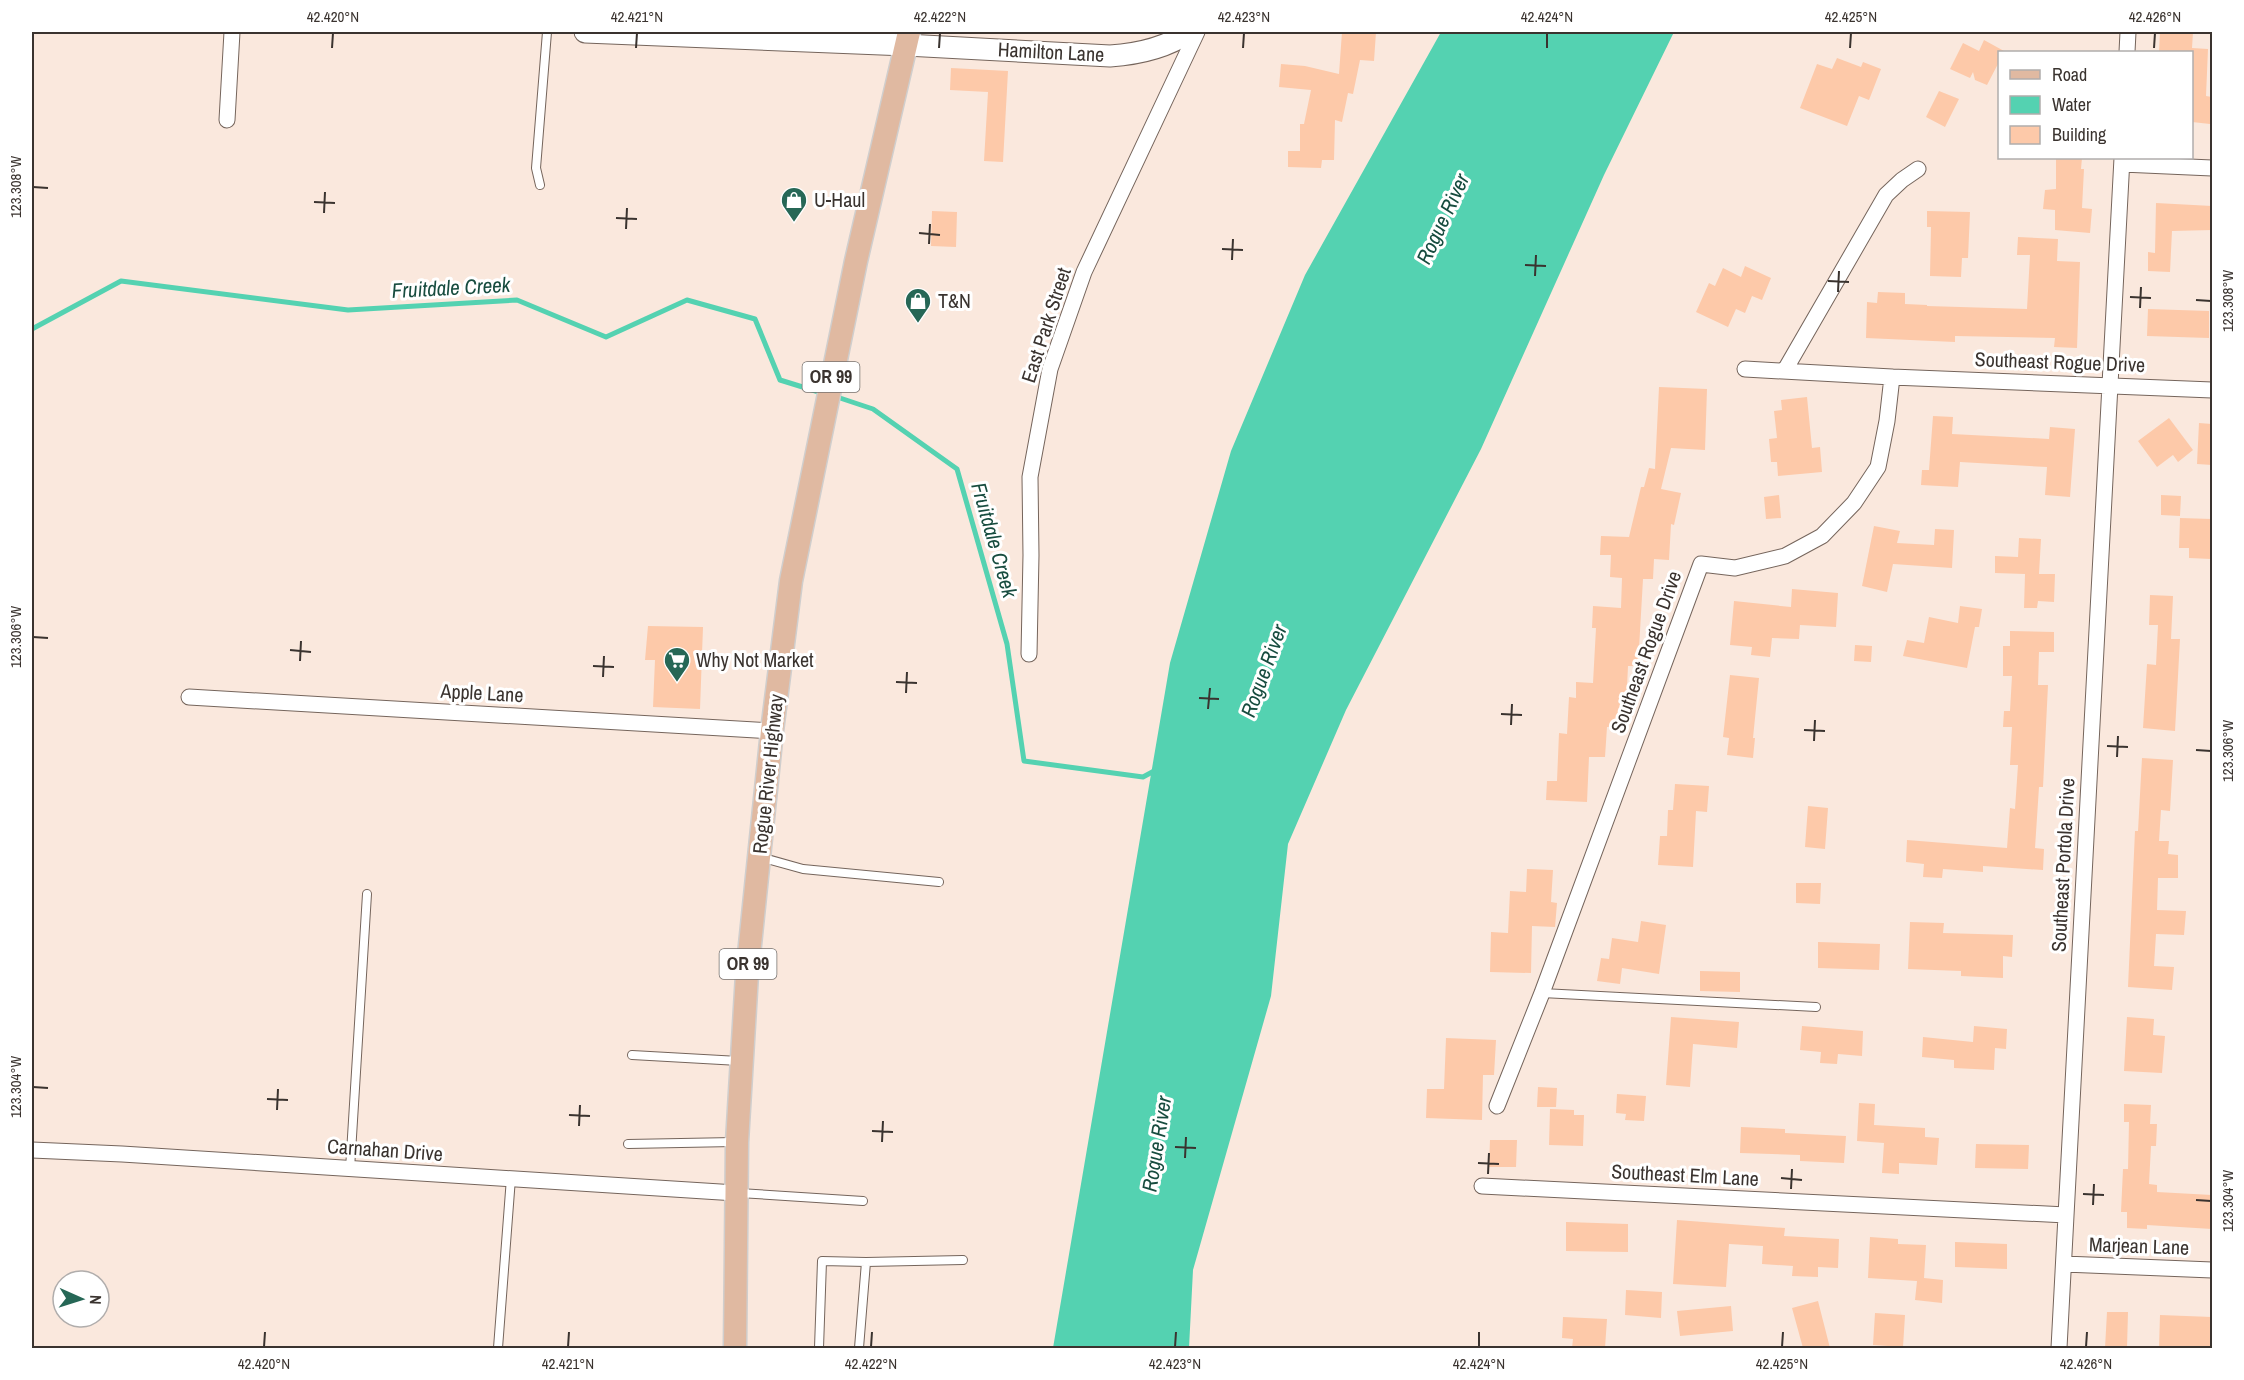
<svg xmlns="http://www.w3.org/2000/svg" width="2244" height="1380" viewBox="0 0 2244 1380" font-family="'Archivo Narrow',sans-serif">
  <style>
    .water { fill: #54d2b1 }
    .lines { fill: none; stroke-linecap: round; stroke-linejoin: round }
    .stream { stroke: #54d2b1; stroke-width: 5 }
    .building { fill: #fdc9a9 }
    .lane-casing { stroke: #75655c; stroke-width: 10 }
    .street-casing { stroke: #75655c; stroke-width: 17 }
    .secondary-casing { stroke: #75655c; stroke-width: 23 }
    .primary-casing { stroke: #d0cecd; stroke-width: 25 }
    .lane { stroke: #fff; stroke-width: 8 }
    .street { stroke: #fff; stroke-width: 15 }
    .secondary { stroke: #fff; stroke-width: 21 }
    .primary { stroke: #e0b9a1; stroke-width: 22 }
    .ticks { fill: none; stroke: #3a332f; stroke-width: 2 }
    .labels { text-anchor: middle; stroke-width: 6; stroke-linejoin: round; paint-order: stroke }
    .shield { fill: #fff; stroke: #75706d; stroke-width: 1.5 }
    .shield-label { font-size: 18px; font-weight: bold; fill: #3a332f }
    .street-label { font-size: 20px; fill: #3a332f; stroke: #fff }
    .poi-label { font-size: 20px; fill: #3a332f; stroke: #fff; text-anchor: start }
    .water-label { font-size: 21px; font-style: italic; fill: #174c3f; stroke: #fff }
    .neatline { fill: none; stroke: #3a332f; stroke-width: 2 }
    .ticks-label { font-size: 15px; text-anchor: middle; fill: #3a332f }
  </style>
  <rect width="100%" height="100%" fill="#fae8dd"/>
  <path class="water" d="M1441 32H1674L1604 175 1481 449 1346 710 1288 844 1271 996 1193 1270 1189 1348H1053L1170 663 1231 451 1305 275Z"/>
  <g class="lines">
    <path class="stream" d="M32 329 121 281 348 310 517 300 606 337 687 300 755 319 780 380 822 393
      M834 396 873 409 957 469 1007 644 1024 761 1143 777 1156 770"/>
  </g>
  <path class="building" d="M1342 32H1376L1374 61 1360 60 1353 94 1348 93 1342 122 1335 120 1334 160H1322L1321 168 1288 167V151H1300V124H1304L1311 90 1279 87 1281 64 1305 66 1339 74Z
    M2160 32H2193L2192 48 2208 49 2206 96 2212 97 2210 124 2192 122V52H2159Z
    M1984 40 2004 51 2000 52V60L1987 85 1975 80 1973 72 1970 78 1950 69 1963 43 1979 51Z
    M1837 58 1861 67 1863 62 1881 69 1869 100 1859 96 1847 126 1800 108 1817 64 1832 69Z
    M951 68 1008 71 1003 162 984 161 988 92 950 90Z
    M1939 91 1959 99 1945 127 1926 117Z
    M2056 158H2082L2081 169H2084L2082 208 2092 209 2090 233 2055 230V210L2043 209 2045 190 2056 189Z
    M2156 203 2212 206V230L2172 231 2170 272 2148 271V252L2155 253Z
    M932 211 957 212 956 247 931 246Z
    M1927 211 1970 212 1968 258H1962L1961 277 1930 276 1931 227H1927Z
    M2018 237 2058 239 2057 261 2080 262 2077 348 2054 347 2055 338 1955 336V342L1866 338 1867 302 1877 303 1878 292 1905 293V304L1927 305V306L2027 309 2030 255H2017Z
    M1745 266 1771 278 1762 300 1752 296 1745 313 1736 309 1728 327 1696 312 1709 283 1715 286 1723 268 1741 277Z
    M2148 309 2209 311V338L2147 336Z
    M1659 387 1707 389 1705 450 1671 448 1661 489 1681 493 1674 525 1671 524 1669 560 1654 559 1653 579H1643L1638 666H1628L1626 709 1621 708V727H1607L1605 757H1589L1587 802 1546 800 1547 781H1557L1559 733 1567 734 1569 697 1576 698V682L1593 683 1596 628H1592L1593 606 1621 608 1622 578 1610 577 1611 555H1600L1601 536 1629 537 1641 487H1644L1649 468 1655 469Z
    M1807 397 1812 448 1820 447 1822 472 1778 476 1777 462H1771L1769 439 1777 438 1774 411 1782 410 1781 400Z
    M1933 416 1953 417 1952 434 2049 439 2050 427 2075 429 2070 497 2045 495 2047 467 1960 462 1958 487 1921 485 1922 470H1929Z
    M2169 418 2193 450 2178 462 2173 455 2157 467 2138 441Z
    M2199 423 2212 424V465L2197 464Z
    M1779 495 1781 518 1766 519 1764 497Z
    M2161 495 2181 496 2180 516 2161 515Z
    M2180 518 2212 519 2211 559 2189 558V548H2179Z
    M1874 526 1900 531 1897 543 1934 545 1935 529 1954 530 1952 568 1893 564 1887 592 1862 586Z
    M2019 538 2041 539 2039 574H2055L2054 602 2038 601 2037 608H2024L2025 574 1995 573V556L2018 557Z
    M1792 589 1838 593 1836 627 1800 625 1799 639 1772 638 1770 657 1751 655 1752 647 1730 645 1734 601 1791 607Z
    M2150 595 2173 596 2171 639H2180L2175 731 2143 728 2147 664 2156 665 2158 625H2149Z
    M1960 606 1982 609 1979 627H1975L1967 668 1903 656 1907 640 1924 643 1929 617 1958 623Z
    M648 626 703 627 700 709 653 707 655 660H645Z
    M2010 631 2054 632V652H2039L2038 685H2048L2043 787H2039L2035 848 2044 849 2043 870 1983 866V872L1943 869 1942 878 1923 877 1924 864 1906 862 1907 840 2007 848 2010 808 2015 809 2018 765H2010L2012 727H2003L2004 711H2010L2012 676H2003V646H2010Z
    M1855 645 1872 646 1871 662 1854 661Z
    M1730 675 1759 678 1753 738H1755L1753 758 1727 755 1729 738 1723 737Z
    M2142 758 2173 760 2170 811 2161 810 2159 841H2169L2168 854 2178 855V878H2158L2157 910 2186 911 2184 935 2156 934 2154 966 2174 967 2172 990 2128 987 2135 831H2138Z
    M1675 784 1709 786 1707 812 1696 811 1693 867 1658 865 1660 836H1667L1668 810H1673Z
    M1808 806 1828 808 1825 849 1805 847Z
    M1527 869 1553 870 1551 902 1557 903 1555 927 1532 926 1531 973 1490 972 1491 932 1508 933 1510 891 1526 892Z
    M1796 883H1821L1820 904 1796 903Z
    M1641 921 1666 925 1659 974 1622 968 1620 984 1597 981 1601 958 1609 959 1612 938 1638 942Z
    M1910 922 1944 923 1943 933 2013 935 2012 957 2003 956V978L1961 976V971L1908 969Z
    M1818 942 1880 944 1879 970 1818 968Z
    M1700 971 1740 972V992L1700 991Z
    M1671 1017 1739 1022 1737 1048 1693 1044 1690 1087 1666 1085Z
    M2127 1017 2154 1019 2153 1035 2165 1036 2162 1073 2124 1071Z
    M1802 1026 1863 1031 1862 1056 1838 1054 1837 1064 1820 1063 1821 1052 1800 1050Z
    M1974 1026 2007 1029 2006 1049 1995 1048 1994 1070 1954 1068V1060L1922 1057 1923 1037 1973 1042Z
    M1446 1038 1496 1040 1494 1075H1483L1482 1120 1426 1118 1427 1089H1444Z
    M1538 1087 1557 1088 1556 1107H1537Z
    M1617 1094 1646 1096 1644 1121 1625 1120 1626 1114 1616 1113Z
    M1859 1103 1875 1104 1874 1125 1925 1128V1137L1939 1138 1937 1165 1899 1163V1174L1882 1173 1884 1143 1857 1141Z
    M2124 1104 2151 1105 2150 1124H2157L2156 1146H2151L2149 1184 2157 1185V1192L2212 1195V1229L2147 1225V1229L2127 1228V1212H2121L2123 1169H2128L2129 1122H2124Z
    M1550 1109 1574 1110V1115H1584L1583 1146 1549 1145Z
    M1741 1127 1785 1129V1133L1846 1136 1844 1163 1800 1161V1155L1740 1153Z
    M1490 1140H1517L1516 1167H1489Z
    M1976 1144 2029 1145 2028 1169 1975 1168Z
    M1677 1220 1785 1228 1784 1236 1839 1239 1838 1268 1818 1267V1277L1792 1276 1793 1266 1762 1264 1763 1246 1729 1244 1726 1287 1673 1284Z
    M1566 1222 1628 1224V1252L1566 1251Z
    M1870 1237 1898 1239V1244L1926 1245 1924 1278 1943 1280 1942 1303 1915 1300 1917 1281 1868 1278Z
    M1955 1242 2007 1244V1269L1955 1267Z
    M1626 1290 1662 1292 1661 1318 1625 1315Z
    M1818 1301 1830 1348H1803L1792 1308Z
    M1731 1306 1733 1331 1680 1336 1677 1311Z
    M2107 1312H2128L2127 1348H2105Z
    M1875 1313 1905 1315 1903 1347 1873 1345Z
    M2160 1315 2212 1317V1348H2159Z
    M1563 1317 1607 1319 1605 1348H1572L1573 1339 1562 1338Z"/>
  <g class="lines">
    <g class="lane-casing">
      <path id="lane" d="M540 185 536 168 547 32
        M760 857 803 869 939 882
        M1542 993 1816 1007
        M632 1055 739 1061
        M628 1144 734 1142
        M350 1169 367 894
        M739 1193 863 1201
        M498 1348 511 1178
        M819 1348 822 1261 866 1262
        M859 1348 866 1262 963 1260"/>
    </g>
    <g class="street-casing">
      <path id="street" d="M2127 52 2128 32
        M227 120 232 32
        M2122 164 2212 168
        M1745 369 1892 377 2212 390
        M1785 370 1886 195 1902 180 1918 169
        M1029 654 1031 555 1030 477 1050 369 1084 272 1197 32
        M189 697 772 731
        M1497 1106 1542 993 1701 564 1735 568 1785 556 1822 536 1854 503 1878 467 1887 421 1892 377
        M32 1150 122 1154 736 1193
        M1482 1186 2066 1215
        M2064 1264 2212 1270
        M2059 1348 2122 158"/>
    </g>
    <g class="secondary-casing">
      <path id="secondary" d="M585 32 906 45 1110 56C1139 54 1166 48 1189 32"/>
    </g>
    <g class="primary-casing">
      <path id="primary" d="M735 1348 737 1142 747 974 772 731 791 581 856 261 909 32"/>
    </g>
    <use href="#lane" class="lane"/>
    <use href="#street" class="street"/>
    <use href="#secondary" class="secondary"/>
    <use href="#primary" class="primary"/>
  </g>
  <path class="ticks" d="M332 48 333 33M636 48 637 33M939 48 940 33M1243 48 1244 33M1547 48V33M1850 48 1851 33M2154 48 2155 33M33 187 48 188M314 202 335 203M324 213 325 192M616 218 637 219M626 229 627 208M919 233 940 235M929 244 930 224M1222 249 1243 250M1232 260 1233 239M1525 265 1546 266M1535 276 1536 255M1828 281 1849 282M1838 292 1839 271M2130 297 2151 298M2196 300 2211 301M2140 308 2141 287M33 637 48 638M290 650 311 652M300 661 301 641M593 666 614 667M603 677 604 656M896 682 917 683M906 693 907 672M1199 698 1219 699M1208 709 1210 688M1501 714 1522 715M1511 725 1512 704M1804 730 1825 731M1814 741 1815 720M2107 746 2128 747M2196 750 2211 751M2117 757 2118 736M33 1087 48 1088M267 1099 288 1100M277 1110 278 1089M569 1115 590 1116M579 1126 580 1105M872 1131 893 1132M882 1142 883 1121M1175 1147 1196 1148M1185 1158 1186 1137M1478 1163 1499 1164M1488 1174 1489 1153M1781 1178 1802 1180M1791 1189 1792 1169M2083 1194 2104 1195M2196 1200 2211 1201M2093 1205 2094 1184M264 1347 265 1332M568 1347 569 1332M871 1347 872 1332M1175 1347 1176 1332M1479 1347V1332M1782 1347 1783 1332M2086 1347 2087 1332"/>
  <defs>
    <g id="shop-pin" transform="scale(1.35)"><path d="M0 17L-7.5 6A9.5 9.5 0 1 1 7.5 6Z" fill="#266756" stroke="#fff"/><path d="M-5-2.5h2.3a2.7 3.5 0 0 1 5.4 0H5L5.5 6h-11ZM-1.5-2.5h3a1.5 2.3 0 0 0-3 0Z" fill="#fff"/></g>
    <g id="supermarket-pin" transform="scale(1.35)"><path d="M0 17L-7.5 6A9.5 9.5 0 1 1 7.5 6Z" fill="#266756" stroke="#fff"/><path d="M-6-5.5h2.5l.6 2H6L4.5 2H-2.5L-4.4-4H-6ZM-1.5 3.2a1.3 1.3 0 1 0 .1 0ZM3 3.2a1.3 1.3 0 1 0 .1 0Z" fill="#fff"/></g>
  </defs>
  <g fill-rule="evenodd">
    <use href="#shop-pin" x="794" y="200"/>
    <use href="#shop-pin" x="918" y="301"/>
    <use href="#supermarket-pin" x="677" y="660"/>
  </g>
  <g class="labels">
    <g class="shield">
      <rect x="802.5" y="362" width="57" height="30" rx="4.5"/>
      <rect x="719.5" y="949" width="57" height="30" rx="4.5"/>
    </g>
    <g class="shield-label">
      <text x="831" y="383">OR 99</text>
      <text x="748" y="970">OR 99</text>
    </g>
    <g class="street-label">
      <text transform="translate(1051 52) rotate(3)" y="7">Hamilton Lane</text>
      <text transform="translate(1046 325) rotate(-72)" y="7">East Park Street</text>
      <text transform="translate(2060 362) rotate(2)" y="7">Southeast Rogue Drive</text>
      <text transform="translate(1646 652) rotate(-70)" y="7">Southeast Rogue Drive</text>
      <text transform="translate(482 693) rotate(3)" y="7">Apple Lane</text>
      <text transform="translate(768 774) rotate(-84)" y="7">Rogue River Highway</text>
      <text transform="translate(2063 865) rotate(-87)" y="7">Southeast Portola Drive</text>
      <text transform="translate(385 1150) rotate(4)" y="7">Carnahan Drive</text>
      <text transform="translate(1685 1175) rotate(3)" y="7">Southeast Elm Lane</text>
      <text transform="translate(2139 1246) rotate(2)" y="7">Marjean Lane</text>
    </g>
    <g class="poi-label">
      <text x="814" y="207">U-Haul</text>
      <text x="938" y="308">T&amp;N</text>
      <text x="696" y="667">Why Not Market</text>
    </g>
    <g class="water-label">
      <text transform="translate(1443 219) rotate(-65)" y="7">Rogue River</text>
      <text transform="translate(451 288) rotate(-3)" y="7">Fruitdale Creek</text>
      <text transform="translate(994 540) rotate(74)" y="7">Fruitdale Creek</text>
      <text transform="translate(1264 671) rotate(-70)" y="7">Rogue River</text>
      <text transform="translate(1157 1144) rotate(-81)" y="7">Rogue River</text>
    </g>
  </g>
  <rect width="2244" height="1380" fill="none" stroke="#ffffff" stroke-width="66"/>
  <rect x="1998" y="51" width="195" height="108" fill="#ffffff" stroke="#b0adac" stroke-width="1.5"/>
  <rect x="2010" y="70" width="30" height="9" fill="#e0b9a1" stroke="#b0adac" stroke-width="1.5"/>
  <text x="2052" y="81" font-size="18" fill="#3a332f">Road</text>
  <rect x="2010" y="96" width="30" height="18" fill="#54d2b1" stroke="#b0adac" stroke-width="1.5"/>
  <text x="2052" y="111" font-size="18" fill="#3a332f">Water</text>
  <rect x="2010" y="126" width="30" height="18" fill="#fdc9a9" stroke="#b0adac" stroke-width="1.5"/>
  <text x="2052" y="141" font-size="18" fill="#3a332f">Building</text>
  <g transform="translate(81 1299) rotate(93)"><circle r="28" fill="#ffffff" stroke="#b0adac" stroke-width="1.5"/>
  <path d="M0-4.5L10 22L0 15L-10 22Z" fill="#266756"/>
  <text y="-9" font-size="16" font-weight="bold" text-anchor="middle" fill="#3a332f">N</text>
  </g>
  <rect x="33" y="33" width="2178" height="1314" class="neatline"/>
  <g class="ticks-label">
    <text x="333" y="22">42.420°N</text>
    <text x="637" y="22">42.421°N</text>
    <text x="940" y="22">42.422°N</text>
    <text x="1244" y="22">42.423°N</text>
    <text x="1547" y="22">42.424°N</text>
    <text x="1851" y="22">42.425°N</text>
    <text x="2155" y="22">42.426°N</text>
    <text transform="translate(16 187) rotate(-90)" y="5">123.308°W</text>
    <text transform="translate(2228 301) rotate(-90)" y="5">123.308°W</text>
    <text transform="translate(16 637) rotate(-90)" y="5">123.306°W</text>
    <text transform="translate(2228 751) rotate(-90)" y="5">123.306°W</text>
    <text transform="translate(16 1087) rotate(-90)" y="5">123.304°W</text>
    <text transform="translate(2228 1201) rotate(-90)" y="5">123.304°W</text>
    <text x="264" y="1369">42.420°N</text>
    <text x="568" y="1369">42.421°N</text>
    <text x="871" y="1369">42.422°N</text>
    <text x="1175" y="1369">42.423°N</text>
    <text x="1479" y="1369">42.424°N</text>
    <text x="1782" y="1369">42.425°N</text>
    <text x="2086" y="1369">42.426°N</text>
  </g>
</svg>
